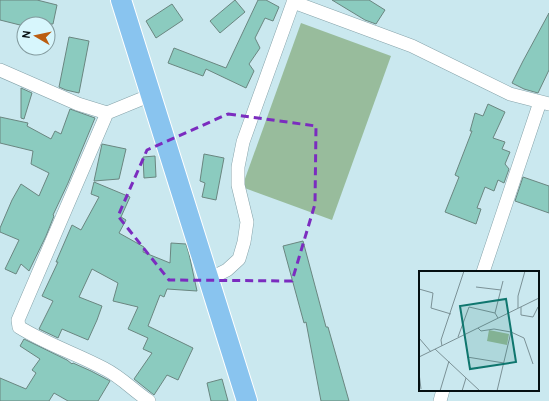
<svg xmlns="http://www.w3.org/2000/svg" width="549" height="401" viewBox="0 0 549 401" font-family="Overpass,sans-serif">
  <style>
    .green { fill: #98bc9c }
    .building { fill: #8bcbbf; stroke: #6a8680 }
    .lines { fill: none; stroke-linecap: round; stroke-linejoin: round }
    .minor-casing { stroke: #86a3aa; stroke-width: 14 }
    .primary-casing { stroke: #fff; stroke-width: 22 }
    .minor { stroke: #fff; stroke-width: 13 }
    .primary { stroke: #89c4ef; stroke-width: 20 }
    .marked { fill: none; stroke: #7b2cbf; stroke-width: 3; stroke-dasharray: 8 5; stroke-linejoin: round }
    .inset-road { fill: none; stroke: #7b9196; stroke-width: 1 }
    .view { fill: #0f766e; fill-opacity: 0.15; stroke: #0f766e; stroke-width: 2 }
    .inset-edge { fill: none; stroke: #050f11; stroke-width: 2 }
  </style>
  <rect width="100%" height="100%" fill="#cae8ef"/>
  <path class="green" d="M301 23 391 56 332 220 242 187Z"/>
  <path class="building" d="M0 0H37L57 5 53 24H24V26L0 20Z
    M235 0 245 12 220 33 210 21Z
    M258 0H266L279 7 273 21 265 18 255 38 260 48 249 64 254 71 246 88 206 69 203 76 168 63 174 48 226 68Z
    M332 0H369L385 10 376 24 365 20Z
    M172 4 183 20 156 38 146 21Z
    M549 13V70L538 93 524 89 512 83 523 61Z
    M69 37 89 41 79 93 66 90 59 87Z
    M21 88 32 93 24 119 21 118Z
    M488 104 505 112 493 138 505 142 502 149 510 152 505 164 509 169 504 183 498 180 494 191 485 187 477 208 481 209 476 224 445 212 459 177 455 175 472 131H470L475 113 483 116Z
    M70 109 95 118 68 183 53 215 54 216 46 236 29 271 21 264 16 274 5 269 19 240 0 232V228L12 200 21 184 39 196 49 173 31 164 33 151 0 143V117L28 123 27 126 51 139 55 131 61 134Z
    M102 144 126 149 119 179 94 181Z
    M204 154 224 158 216 200 202 197 205 183 200 181Z
    M155 156 156 177 144 178 143 157Z
    M523 177 549 186V213L515 201Z
    M94 182 130 197 121 217 126 220 119 233 144 247 143 252 170 263 171 243 186 244 189 254 197 291 167 289 164 297 160 295 148 326 193 348 178 380 167 375 154 395 134 379 152 353 143 349 148 338 128 329 138 307 113 301 118 283 92 269 79 297 102 306 97 320 88 340 62 329 58 338 39 329 53 301 42 296 58 262H56L72 225 81 230 99 197 91 194Z
    M303 241 326 327H328L349 401H321L306 322 304 323 283 246Z
    M24 339 67 360 72 364 73 363 91 371 110 381 98 401H68L54 393 49 401H0V378L26 389 36 373 32 370 40 359 20 346Z
    M222 379 228 401H211L207 383Z"/>
  <g class="lines">
    <g class="minor-casing">
      <path id="minor" d="M293 2 412 46 510 94 549 104
        M0 70 78 104 107 113 151 95
        M107 113 18 320 19 327C46 344 77 354 105 369 121 377 134 391 149 401
        M483 272 540 102
        M209 279 227 270 239 259 244 242 247 222 238 185V167L243 142 294 0
        M440 401 443 390"/>
    </g>
    <g class="primary-casing">
      <path id="primary" d="M121 0 247 401"/>
    </g>
    <use href="#minor" class="minor"/>
    <use href="#primary" class="primary"/>
  </g>
  <path class="marked" d="M228 114 316 126 315 204 292 281 169 280 118 216 147 150Z"/>
  <g transform="translate(419 271)">
    <rect width="120" height="120" fill="#cae8ef"/>
    <path d="M70 59 90 63 88 74 68 70Z" fill="#98bc9c"/>
    <path class="inset-road" d="M57 16 82 19M0 18 14 22 12 37 32 43M102 36V44L114 46 119 36M99 37V25L106 0M79 47 76 42 84 10M59 57 62 60 75 58 92 61 105 67 114 93M39 66 50 36 76 42M0 67 12 81M23 75 22 69 45 0M16 78 61 120M0 86 120 27M48 86 85 92M0 102 2 118M21 120 30 90M43 120 47 107M78 120 92 61"/>
    <path class="view" d="M87 28 97 91 51 98 41 35Z"/>
    <rect width="120" height="120" class="inset-edge"/>
  </g>
  <g transform="translate(36 36) rotate(279)"><circle r="19" fill="#d7f6fc" stroke="#839a9e"/>
  <path d="M0-3L7 15L0 10L-7 15Z" fill="#bb5d10"/>
  <text y="-6" font-size="11" font-weight="bold" text-anchor="middle" fill="#050f11">N</text>
  </g>
</svg>
